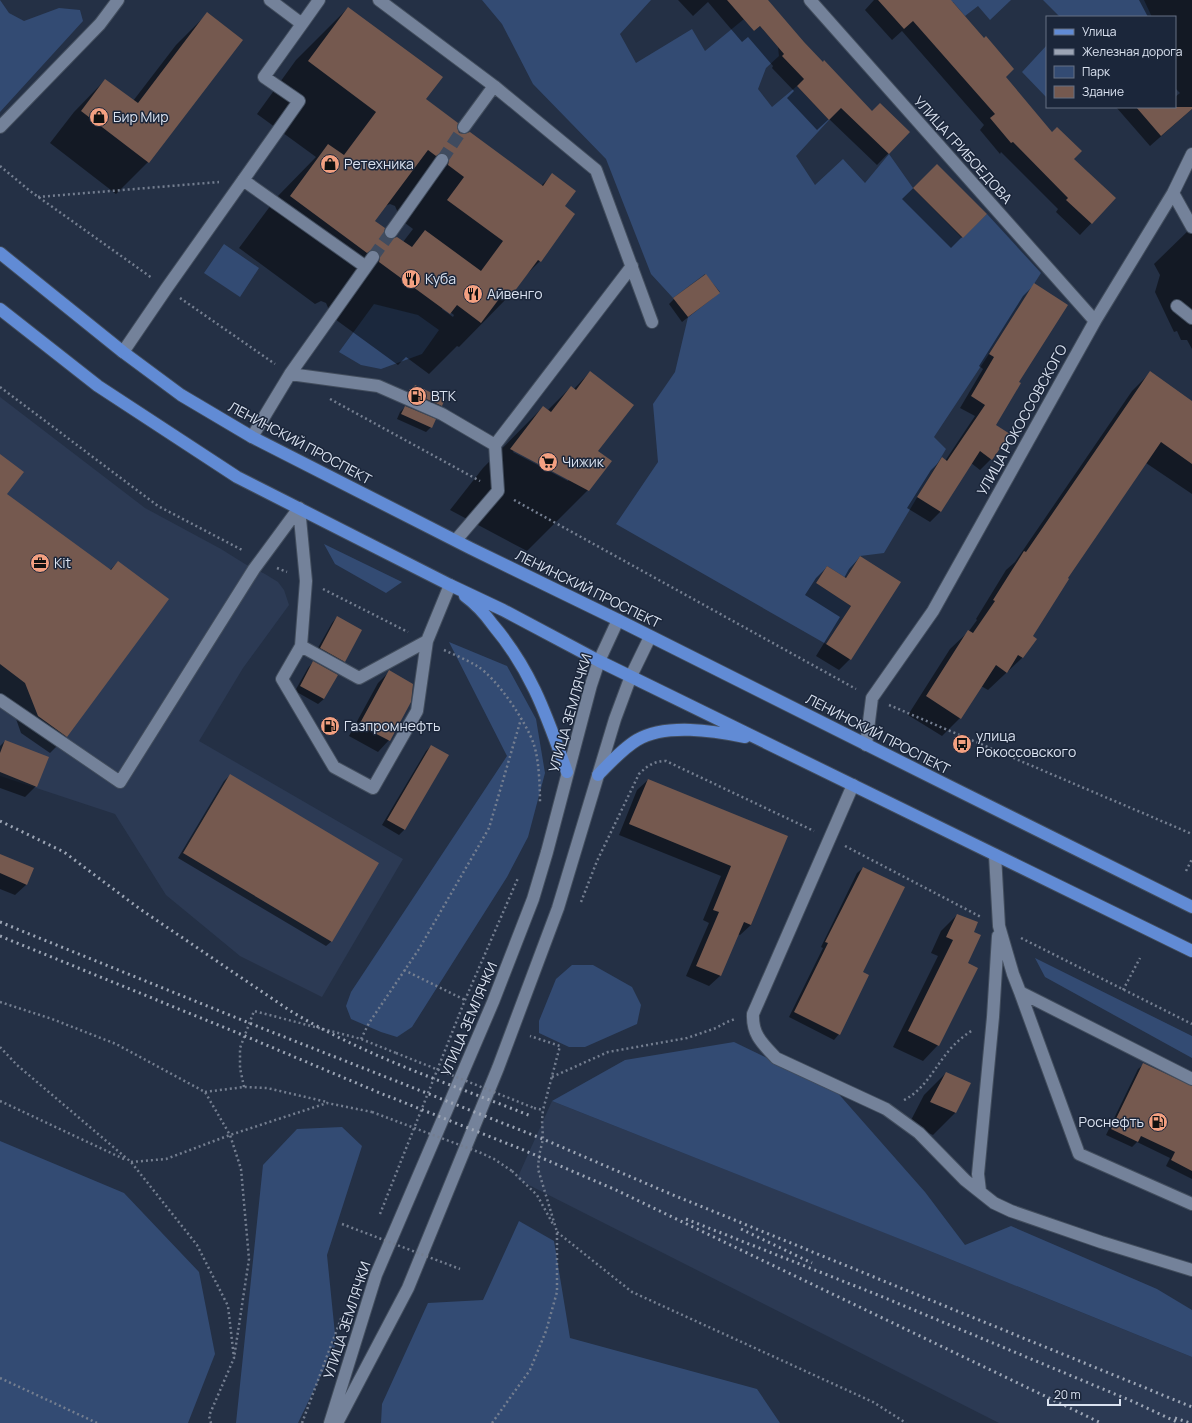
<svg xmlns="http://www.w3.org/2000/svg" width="1192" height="1423" viewBox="0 0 1192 1423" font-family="Manrope,sans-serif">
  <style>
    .built { fill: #2c3a54 }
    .green { fill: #334b73 }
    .shadow { fill: #0007; fill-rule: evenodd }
    .building { fill: #75594f; fill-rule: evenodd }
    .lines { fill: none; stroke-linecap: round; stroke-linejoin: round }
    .minor-tunnel { stroke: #3f4b5f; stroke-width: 12; stroke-dasharray: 12 6; stroke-linecap: butt }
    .minor-casing { stroke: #424d5d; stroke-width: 14 }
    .major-casing { stroke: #424d5d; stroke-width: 14 }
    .path { stroke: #747e90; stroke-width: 2.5; stroke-dasharray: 2 3; stroke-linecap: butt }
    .minor { stroke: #74829a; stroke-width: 12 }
    .major { stroke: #618bd5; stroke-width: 12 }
    .rail { stroke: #9ca5b5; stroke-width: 3; stroke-dasharray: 2 4; stroke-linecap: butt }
    .path-bridge { stroke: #747e90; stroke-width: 2.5; stroke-dasharray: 2 3; stroke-linecap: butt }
    .labels { text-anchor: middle; stroke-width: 3; stroke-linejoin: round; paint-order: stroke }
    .poi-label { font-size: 14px; fill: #dae2f0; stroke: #1b263a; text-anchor: start }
    .street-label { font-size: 14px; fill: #dae2f0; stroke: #1b263a }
  </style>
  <rect width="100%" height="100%" fill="#243045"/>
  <path class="built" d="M0 397 145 508 221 549 245 564 265 574 278 582 284 590 289 605 243 668 199 741 403 859 322 997 240 956 166 895 115 814 0 776Z
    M552 1101 861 1223 1192 1357V1423H999L517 1179Z"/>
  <path class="green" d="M0 0 9 13 24 21 59 8 80 10 83 21 0 112Z
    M482 0H651L620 34 636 63 692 29 705 51 744 19 754 31 760 26 778 47 779 56 766 68 758 89 772 107 797 86 829 120 796 156 815 185 843 159 865 183 889 154 913 188 962 238 987 214 1041 273 989 354 934 437 946 449 884 553 860 556 846 578 827 566 816 583 851 606 826 644 616 524 658 462 653 404 675 372 688 317 720 292 705 274 673 298 651 274 606 159 533 84 502 24Z
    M941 0H1011L990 20 978 6 965 16 953 2Z
    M1043 0H1144L1152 17H1060Z
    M1047 45V98L1022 72Z
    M224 244 259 268 240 297 204 273Z
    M374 304 418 315 439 330 422 354 381 369 361 365 339 352Z
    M324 544 402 582 386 593 335 564Z
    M449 642 507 666 536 719 545 773 528 837 507 877 412 1027 397 1037 381 1032 351 1019 346 1006 351 992 507 756Z
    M1035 958 1192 1036V1058L1045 977Z
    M572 965H593L632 987 641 1005 637 1024 585 1047H569L539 1033V1021L556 979Z
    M734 1042 836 1091 925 1192 965 1245 1011 1226 1157 1289 1192 1310V1357L910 1243 552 1101 625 1060Z
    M342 1127 362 1146 327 1255 336 1344 298 1423H236L263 1165 297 1129Z
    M0 1141 124 1193 199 1272 215 1354 188 1423H0Z
    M519 1221 554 1241 570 1338 757 1389 780 1423H381L382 1404 428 1303 483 1300Z"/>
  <path class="shadow" d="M678 0H767L803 43 872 112 909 132 877 165 829 119 817 130 787 98 794 91 772 68 773 66 748 37 742 42 708 2 693 16Z
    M874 0H937L1005 77 1073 159 1115 198 1080 235 1056 212 1058 209 1001 152 1000 154 980 130 984 125 902 31 892 40 865 10Z
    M1139 0H1192V109L1150 146 1116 107H1175V97L1180 93 1175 88V17H1148Z
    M348 8 425 100 455 127 459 134 541 186 552 175 563 207 574 215 540 261 523 278 510 295 459 347 457 346 429 374 406 357 398 365 328 314 329 310 326 303 321 301 315 304 239 248 277 197 316 157 257 114 296 60ZM390 204 395 206 398 213 397 217 413 229 403 242 386 239 382 232 374 221 385 206ZM443 307 454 315 453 317 442 309Z
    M208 13 242 40 148 162 116 194 50 143 74 112 105 80 133 101 176 45Z
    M937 165 985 214 951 248 902 199Z
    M1192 227V349L1187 340H1181L1177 331 1174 332 1155 292 1160 275 1154 264Z
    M1034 285 1018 382 995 425 991 459 980 470 971 463 941 511 930 522 907 508 931 470 942 459 945 461 975 416 960 408 983 369 979 366 1023 296Z
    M713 298 682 322 669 304 674 299Z
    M590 372 597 451 588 490 527 551 450 510 483 468 543 407 548 410 571 387 573 390ZM514 450 569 479 568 481 513 452Z
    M1150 373 1192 402V494L1146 463 1066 579 1032 637 1022 658 988 690 981 686 960 718 942 736 908 715 950 649 969 631 977 620 976 619 1006 570 1015 562 1132 391Z
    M415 386 441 405 436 410 407 398 410 391Z
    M405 407 431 427 426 432 397 419 400 412Z
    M0 456 6 494 109 571 118 562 67 736 50 753 21 733 9 699 0 693Z
    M860 557 850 659 839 670 816 656 840 617 805 595 816 578 827 567 844 578 849 569Z
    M337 617 344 661 339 666 315 653 332 623Z
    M313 662 324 699 318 704 295 691 308 668Z
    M389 672V740L378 752 349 736 378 683Z
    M5 741 36 786 25 797 0 788V746Z
    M431 746 448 756 404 830 399 835 382 825 426 751Z
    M230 775 332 941 326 946 178 858 224 781Z
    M648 780 787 837 751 925 740 935 737 934 720 976 709 986 686 976 709 923 703 920 721 876 619 835 637 790Z
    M0 855 27 884 15 895 0 889Z
    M863 868 861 972 839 1034 834 1040 789 1017 823 948 821 947 857 873Z
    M957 915 973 932 967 964 938 1045 923 1061 893 1047 938 956 931 953 941 931Z
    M1144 1064 1192 1099V1179L1166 1166 1170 1158 1137 1142 1132 1147 1106 1135 1138 1069Z
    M946 1073 970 1084 955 1113 933 1135 909 1124 924 1095Z"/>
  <path class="building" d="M727 0H768L804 42 823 62 824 60 872 111 880 103 910 132 889 154 841 108 829 120 797 86 804 79 782 56 784 54 760 26 754 31Z
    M878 0H951L984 38 986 36 1014 69 1006 77 1052 132 1057 127 1082 151 1074 159 1116 198 1092 224 1066 200 1068 198 1013 142 1011 143 990 118 995 114 913 21 904 29Z
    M348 7 443 77 426 99 458 123 457 127 459 133 464 134 470 132 543 186 552 173 576 191 565 206 575 214 541 262 538 260 511 296 505 291 481 323 457 305 450 314 379 262 380 257 378 251 373 250 367 253 290 196 328 144 344 155 376 112 308 61ZM428 150 436 156 442 153 447 154 449 160 448 165 464 177 447 200 503 241 481 271 425 230 412 247 397 237 391 239 386 238 384 232 385 228 375 221Z
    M207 12 243 40 149 163 81 111 105 79 138 103Z
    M1136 107H1192V109L1161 136Z
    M937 164 987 214 963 238 913 188Z
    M706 274 720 293 688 317 673 298Z
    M1034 283 1068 305 1019 382 1021 383 996 425 1010 434 992 460 980 451 941 512 917 497 942 457 947 461 985 405 971 396 994 357 989 354Z
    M590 371 634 405 598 451 612 461 589 491 510 449 543 406 551 412 571 386 576 390Z
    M1150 371 1192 401V464L1161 442 1068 578 1069 579 1033 636 1037 639 1023 658 1018 655 1007 673 996 665 961 719 926 696 968 630 973 633 995 601 993 600 1024 551 1026 552Z
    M415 385 445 399 442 406 411 392Z
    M405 406 436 419 432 428 401 414Z
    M0 454 24 472 7 494 111 570 118 561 169 599 67 737 38 716 25 683 0 664Z
    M860 556 901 582 851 660 826 644 851 606 816 583 827 566 846 578Z
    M337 616 362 630 345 662 320 648Z
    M313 661 338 675 324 699 300 686Z
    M389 670 413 684 411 702 390 741 359 725Z
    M5 740 49 757 37 787 0 772V753Z
    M431 745 449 755 405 830 387 820Z
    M230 774 379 863 332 942 183 853Z
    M648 779 788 836 751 925 744 922 721 976 696 966 719 912 713 910 731 866 629 824Z
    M0 854 34 868 27 885 0 873Z
    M863 867 905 887 863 972 869 975 840 1035 794 1012 828 943 825 942Z
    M957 914 978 922 974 932 981 935 968 963 978 968 939 1046 908 1031 953 940 946 937Z
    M1143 1063 1192 1086V1171L1171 1160 1175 1152 1141 1136 1138 1142 1111 1129Z
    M946 1072 971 1083 956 1113 930 1102Z"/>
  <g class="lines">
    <path class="minor-tunnel" d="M442 160 464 127
      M373 257 391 232"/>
    <g class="minor-casing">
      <path id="minor" d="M379 0 494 86 596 170 652 322
        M810 0 1095 321
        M302 24 319 0
        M0 127 100 24 118 0
        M464 127 494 86
        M243 180 366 267
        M1173 193 1192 227
        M391 232 442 160
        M1177 306 1192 318
        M123 352 166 289 299 101 264 77 302 24 270 0
        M290 374 378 386 442 414 495 445
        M252 437 290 374 373 257
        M299 508 306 581 301 646 282 679 334 767 373 788 417 711 427 641 450 585
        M456 540 498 491 495 445 632 266
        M301 646 359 678 427 641
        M0 700 120 782 254 569 299 508
        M866 745 872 698 933 611 1095 321 1173 193 1192 154
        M853 785 753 1014C752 1035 763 1044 776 1058L886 1109 919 1133 965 1180 994 1203 1011 1211 1101 1242 1192 1270
        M995 855 999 926 1013 974 1020 992 1192 1079
        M1020 992 1079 1154 1192 1204
        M980 1191 978 1174 993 1017 998 936
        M330 1423 376 1275 493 1002 533 899 547 852 591 685 599 661 618 620
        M337 1423 408 1288 498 1068 558 908 615 719 631 676 650 637"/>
    </g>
    <g class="major-casing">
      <path id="major" d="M0 253 123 352 181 395 252 437 470 548 618 620 945 784 1192 907
        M0 309 98 386 237 477 450 585 503 610 599 661 1192 951
        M465 596C476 604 485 614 493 625 532 671 547 717 567 772
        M598 775C610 763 622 749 637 740 666 723 714 731 745 737"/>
    </g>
    <path class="path" d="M0 166 30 191 152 278
      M38 197 219 182
      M180 298 275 364
      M0 387 158 506 244 551
      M330 399 480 481
      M514 500 856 689
      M277 568 287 572
      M323 589 408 632
      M444 650C455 655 467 660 477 666 497 678 527 723 534 745 539 760 540 787 540 803
      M889 705 1192 834
      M845 846 981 917
      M1186 871 1192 859
      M581 902 597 861 639 774C647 766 654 761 666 761L814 831
      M1021 938 1192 1024
      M404 970 465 1000
      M1123 990 1140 958
      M0 1002 52 1019 116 1044 205 1092 230 1135 241 1169 249 1259 234 1358
      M361 1039 369 1023 419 949 489 828 521 719
      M0 1047 17 1065 131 1162 197 1245 228 1306 234 1358 209 1416 211 1423
      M552 1077 608 1052 687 1038 716 1028 727 1022 735 1019
      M244 1087 240 1068V1048L254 1011 361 1039 396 1053
      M205 1092 244 1087 267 1088 327 1102
      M904 1100C924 1090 934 1069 947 1053 954 1044 963 1036 973 1030
      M0 1101 126 1160
      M534 1108 543 1110
      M131 1162 166 1159 230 1135 327 1103 372 1112
      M512 1171 537 1195 554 1226
      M380 1214 465 1000 518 878
      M557 1232 632 1292 873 1402 906 1423
      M0 1378 97 1423
      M302 1423 342 1316
      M492 1423 530 1370 546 1331 557 1292V1232L538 1169 539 1156 543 1139 542 1120 543 1110 560 1046 530 1036"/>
    <use href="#minor" class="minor"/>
    <use href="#major" class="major"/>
    <path class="rail" d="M0 821 64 852 140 909 289 1010C364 1056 450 1084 531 1116
      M0 922 249 1023 543 1139 666 1192 1192 1407
      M0 936 245 1036 380 1093 521 1149 616 1190 1101 1423
      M686 1219 878 1295 1134 1402 1179 1423
      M741 1229 812 1263
      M1175 1418 1190 1423"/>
    <path class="path-bridge" d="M396 1053 534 1108
      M372 1112 481 1153 494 1159 512 1171
      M342 1224 460 1269"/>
  </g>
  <defs>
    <g id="shop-disc" transform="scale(1)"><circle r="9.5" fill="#f3a081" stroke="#1b263a"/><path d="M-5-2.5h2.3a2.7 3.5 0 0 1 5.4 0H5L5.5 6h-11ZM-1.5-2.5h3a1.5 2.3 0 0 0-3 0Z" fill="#111"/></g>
    <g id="restaurant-disc" transform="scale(1)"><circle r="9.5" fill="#f3a081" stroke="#1b263a"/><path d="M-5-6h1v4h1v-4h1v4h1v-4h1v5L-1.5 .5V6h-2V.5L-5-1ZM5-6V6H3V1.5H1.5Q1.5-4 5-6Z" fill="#111"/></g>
    <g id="fuel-disc" transform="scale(1)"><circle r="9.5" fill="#f3a081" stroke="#1b263a"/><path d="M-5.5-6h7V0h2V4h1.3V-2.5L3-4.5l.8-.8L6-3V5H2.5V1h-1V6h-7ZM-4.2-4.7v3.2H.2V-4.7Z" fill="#111"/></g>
    <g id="supermarket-disc" transform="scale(1)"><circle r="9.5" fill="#f3a081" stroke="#1b263a"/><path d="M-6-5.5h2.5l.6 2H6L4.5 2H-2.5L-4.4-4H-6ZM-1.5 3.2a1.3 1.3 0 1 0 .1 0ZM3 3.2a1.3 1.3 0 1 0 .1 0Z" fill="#111"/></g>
    <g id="office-disc" transform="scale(1)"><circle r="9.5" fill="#f3a081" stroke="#1b263a"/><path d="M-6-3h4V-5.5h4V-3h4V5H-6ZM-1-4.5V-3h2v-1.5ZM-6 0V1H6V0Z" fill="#111"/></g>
    <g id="bus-disc" transform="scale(1)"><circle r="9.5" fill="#f3a081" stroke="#1b263a"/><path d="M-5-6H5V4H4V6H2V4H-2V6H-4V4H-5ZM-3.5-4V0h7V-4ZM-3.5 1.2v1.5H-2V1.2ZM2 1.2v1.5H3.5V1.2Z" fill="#111"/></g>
  </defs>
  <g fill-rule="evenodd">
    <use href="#shop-disc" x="99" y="117"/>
    <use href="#shop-disc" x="330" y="164"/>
    <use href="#restaurant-disc" x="411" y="279"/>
    <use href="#restaurant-disc" x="473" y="294"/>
    <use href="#fuel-disc" x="417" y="396"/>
    <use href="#supermarket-disc" x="548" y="462"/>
    <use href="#office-disc" x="40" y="563"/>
    <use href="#fuel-disc" x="330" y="726"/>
    <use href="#bus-disc" x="962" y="744"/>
    <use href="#fuel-disc" x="1158" y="1122"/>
  </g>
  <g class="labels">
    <g class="poi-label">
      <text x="113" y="122">Бир Мир</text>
      <text x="344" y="169">Ретехника</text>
      <text x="425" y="284">Куба</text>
      <text x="487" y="299">Айвенго</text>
      <text x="431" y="401">ВТК</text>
      <text x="562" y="467">Чижик</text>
      <text x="54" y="568">Kit</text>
      <text x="344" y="731">Газпромнефть</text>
      <text x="976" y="741">улица<tspan x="976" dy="16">Рокоссовского</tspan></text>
      <text x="1144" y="1127" text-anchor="end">Роснефть</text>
    </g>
    <g class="street-label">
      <text transform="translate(963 150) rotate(48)" y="5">УЛИЦА ГРИБОЕДОВА</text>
      <text transform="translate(1022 420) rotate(-61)" y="5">УЛИЦА РОКОССОВСКОГО</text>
      <text transform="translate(300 443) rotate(28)" y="5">ЛЕНИНСКИЙ ПРОСПЕКТ</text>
      <text transform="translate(588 589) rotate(26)" y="5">ЛЕНИНСКИЙ ПРОСПЕКТ</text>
      <text transform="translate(570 713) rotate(-74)" y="5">УЛИЦА ЗЕМЛЯЧКИ</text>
      <text transform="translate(878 734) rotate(27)" y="5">ЛЕНИНСКИЙ ПРОСПЕКТ</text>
      <text transform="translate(469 1019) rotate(-67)" y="5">УЛИЦА ЗЕМЛЯЧКИ</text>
      <text transform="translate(347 1320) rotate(-72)" y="5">УЛИЦА ЗЕМЛЯЧКИ</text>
    </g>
  </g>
  <rect x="1046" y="16" width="130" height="92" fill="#1b263a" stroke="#677183"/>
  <rect x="1054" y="29" width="20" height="6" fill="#618bd5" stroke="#677183"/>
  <text x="1082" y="36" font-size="12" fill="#dae2f0">Улица</text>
  <rect x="1054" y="49" width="20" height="6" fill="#9ca5b5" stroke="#677183"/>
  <text x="1082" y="56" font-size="12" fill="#dae2f0">Железная дорога</text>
  <rect x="1054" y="66" width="20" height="12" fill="#334b73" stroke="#677183"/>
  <text x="1082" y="76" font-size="12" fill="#dae2f0">Парк</text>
  <rect x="1054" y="86" width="20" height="12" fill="#75594f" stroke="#677183"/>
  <text x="1082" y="96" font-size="12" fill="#dae2f0">Здание</text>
  <path d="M1048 1399v6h72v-6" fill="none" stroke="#dae2f0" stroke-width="2"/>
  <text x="1054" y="1399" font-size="12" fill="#dae2f0" stroke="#1b263a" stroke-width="3" paint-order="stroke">20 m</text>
</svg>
